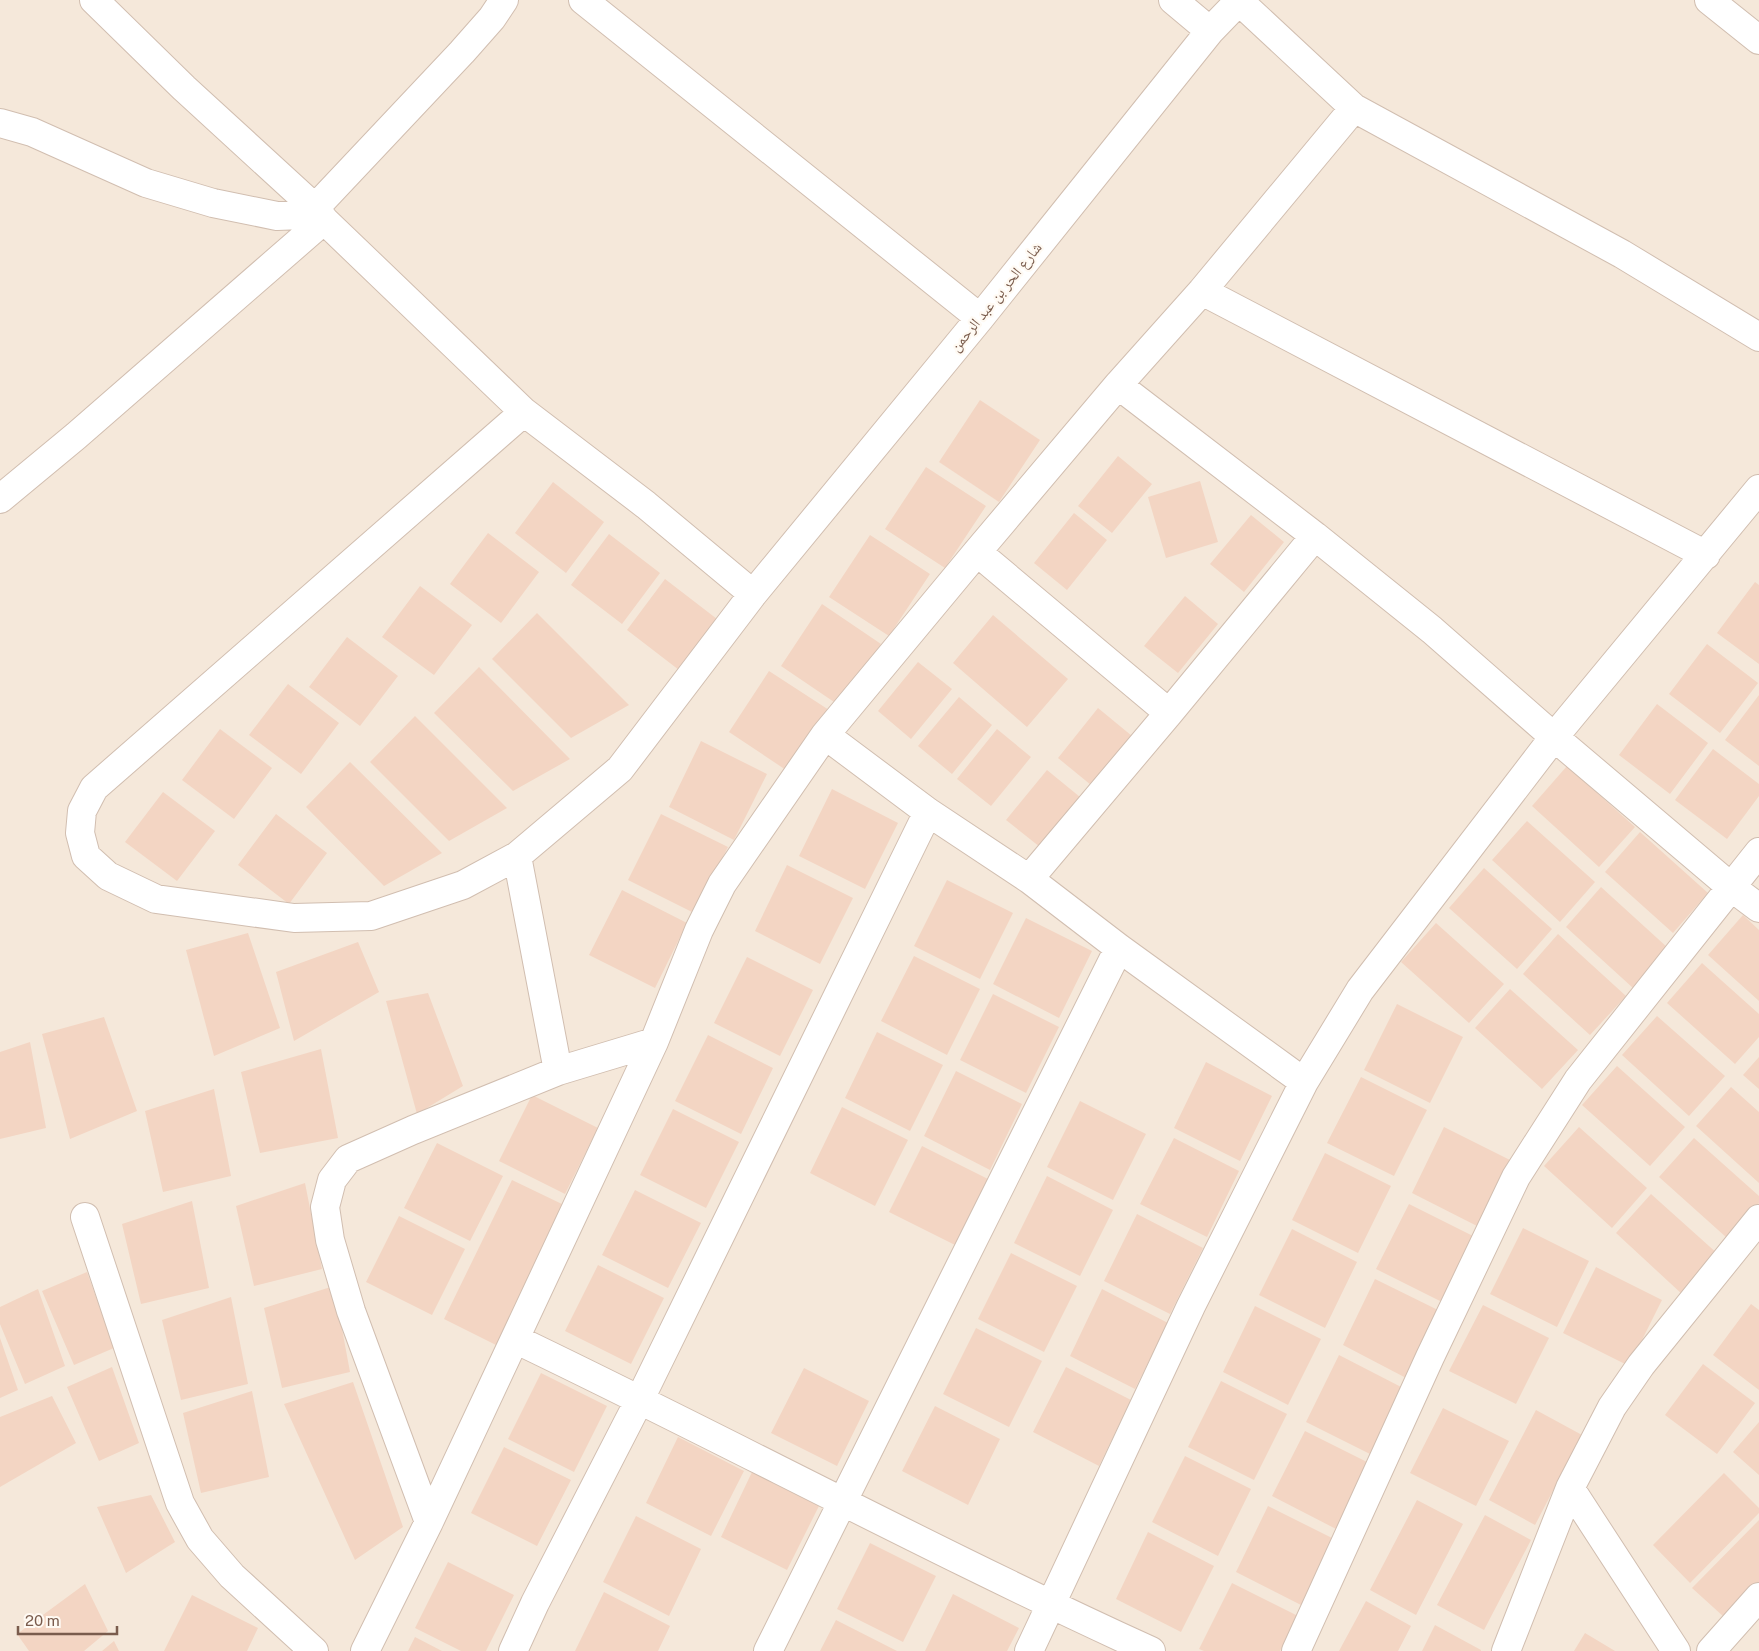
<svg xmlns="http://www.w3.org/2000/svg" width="1759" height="1651" viewBox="0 0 1759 1651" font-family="'Public Sans','Noto Naskh Arabic',sans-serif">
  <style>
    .residential { fill: #f5e8da }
    .building { fill: #f3d5c3 }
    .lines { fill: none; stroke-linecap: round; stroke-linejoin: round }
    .minor-casing { stroke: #d1beb0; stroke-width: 30 }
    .minor { stroke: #fff; stroke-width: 28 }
    .labels { text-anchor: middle; stroke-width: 4.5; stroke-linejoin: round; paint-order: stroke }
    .street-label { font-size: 15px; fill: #7a5c4d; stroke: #fffaf3 }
  </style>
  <rect width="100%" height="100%" fill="#fdf6ec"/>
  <path class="residential" d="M0 0H1759V1651H0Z"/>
  <path class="building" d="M980 400 1040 440 999 502 939 462Z
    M1118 456 1152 484 1112 533 1078 506Z
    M926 467 986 506 945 568 885 529Z
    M1200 481 1218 542 1166 558 1148 497Z
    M553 482 604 522 566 573 515 533Z
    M1074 513 1107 540 1067 590 1034 563Z
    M1251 515 1284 542 1244 592 1210 564Z
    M488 533 539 572 501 623 450 584Z
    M609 534 660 573 622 624 571 585Z
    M870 535 930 574 889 636 829 597Z
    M665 579 717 619 679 670 627 630Z
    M1755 582 1759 585V664L1717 633Z
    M420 586 472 625 434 675 382 637Z
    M1185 596 1218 624 1178 673 1144 646Z
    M822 604 881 644 840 706 781 666Z
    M537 613 629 705 571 738 492 659Z
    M993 615 1068 679 1027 727 953 663Z
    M347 637 398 676 360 726 309 687Z
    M1707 644 1758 683 1720 733 1669 694Z
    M918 662 952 689 911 739 878 711Z
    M479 667 570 759 513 791 434 713Z
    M769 671 829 710 789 772 729 732Z
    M288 684 339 723 301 774 249 735Z
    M1759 695V766L1725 740Z
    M959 697 992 725 952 774 918 746Z
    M1657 704 1708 743 1670 794 1619 755Z
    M1098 708 1132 736 1091 785 1058 758Z
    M415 716 507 808 449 841 370 762Z
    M220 729 272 768 234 819 182 780Z
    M997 729 1031 757 991 806 957 779Z
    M701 741 767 774 734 840 669 807Z
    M1713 749 1759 784V796L1727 839 1675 800Z
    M350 762 442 853 384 886 306 807Z
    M1567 766 1635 827 1599 867 1532 806Z
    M1047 770 1080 797 1040 847 1006 820Z
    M832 789 898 823 865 889 799 856Z
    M163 792 215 831 177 881 125 842Z
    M276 814 327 853 289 904 238 865Z
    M661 814 728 847 694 913 628 880Z
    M1527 821 1595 882 1560 922 1492 860Z
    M1640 832 1708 893 1673 933 1605 872Z
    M787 865 853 898 820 964 755 931Z
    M1484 868 1552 929 1517 969 1449 908Z
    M947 880 1013 913 980 979 914 946Z
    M1601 887 1668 948 1633 988 1566 927Z
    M622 890 687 923 655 988 589 955Z
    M1743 915 1759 930V1001L1708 955Z
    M1026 918 1092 951 1059 1018 993 984Z
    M1436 923 1504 984 1469 1023 1401 962Z
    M248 933 280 1028 214 1056 186 950Z
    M1558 934 1626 996 1590 1035 1523 974Z
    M358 942 379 992 294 1041 276 972Z
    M914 956 980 989 947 1055 881 1021Z
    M747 957 813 990 780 1056 714 1023Z
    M1702 963 1759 1014V1037L1735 1064 1667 1003Z
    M1510 989 1578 1050 1542 1089 1475 1028Z
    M428 993 463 1086 417 1114 386 1001Z
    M993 994 1059 1027 1026 1093 960 1060Z
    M1397 1004 1463 1037 1430 1103 1364 1070Z
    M1657 1016 1725 1076 1689 1116 1622 1055Z
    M104 1017 137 1111 70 1139 42 1034Z
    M877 1032 943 1065 910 1131 845 1098Z
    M708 1035 773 1068 741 1134 675 1101Z
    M30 1042 46 1128 0 1139V1052Z
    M321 1049 338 1138 260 1153 241 1072Z
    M1759 1057V1089L1743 1075Z
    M1206 1062 1272 1096 1240 1161 1174 1128Z
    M1617 1066 1685 1127 1650 1166 1582 1105Z
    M956 1071 1022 1104 990 1170 924 1136Z
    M1361 1077 1427 1110 1394 1176 1327 1143Z
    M1731 1087 1759 1112V1183L1696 1126Z
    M214 1089 231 1176 163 1192 145 1111Z
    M532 1095 598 1128 565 1194 499 1161Z
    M1080 1101 1146 1134 1113 1200 1047 1167Z
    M842 1107 908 1140 875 1206 810 1173Z
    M673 1109 739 1142 706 1208 640 1175Z
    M1444 1127 1510 1160 1477 1226 1412 1193Z
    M1579 1127 1647 1188 1612 1228 1544 1166Z
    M1174 1138 1239 1171 1207 1237 1140 1204Z
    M1694 1138 1759 1196V1203L1727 1238 1659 1177Z
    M437 1143 503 1176 470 1241 404 1208Z
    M922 1146 988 1179 955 1245 889 1212Z
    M1325 1153 1391 1186 1358 1253 1292 1220Z
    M1047 1176 1113 1210 1080 1276 1014 1243Z
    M512 1180 564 1205 496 1345 444 1319Z
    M305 1183 322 1269 254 1286 236 1206Z
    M635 1190 701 1223 668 1288 602 1255Z
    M1651 1194 1719 1255 1683 1295 1616 1233Z
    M192 1201 209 1288 141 1304 122 1224Z
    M1409 1204 1475 1237 1442 1302 1376 1269Z
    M1137 1214 1203 1248 1170 1314 1104 1281Z
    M399 1216 465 1249 432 1315 366 1282Z
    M1523 1228 1589 1261 1557 1327 1490 1294Z
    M1292 1229 1357 1262 1325 1328 1259 1295Z
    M1011 1253 1077 1286 1044 1352 978 1319Z
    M598 1265 664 1298 631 1364 565 1331Z
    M1596 1267 1662 1300 1629 1366 1563 1333Z
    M87 1272 114 1348 74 1365 42 1291Z
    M1375 1279 1442 1312 1408 1379 1343 1345Z
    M334 1286 350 1372 282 1388 264 1308Z
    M38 1289 65 1366 25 1384 0 1324V1307Z
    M1102 1289 1168 1323 1135 1389 1070 1356Z
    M231 1297 248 1384 181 1400 162 1320Z
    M1751 1304 1759 1310V1390L1713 1355Z
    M1483 1305 1549 1338 1516 1404 1449 1371Z
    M1255 1306 1321 1339 1288 1405 1223 1372Z
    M976 1328 1042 1361 1009 1427 943 1394Z
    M0 1338 18 1390 0 1398Z
    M1339 1355 1405 1389 1372 1455 1306 1422Z
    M1703 1364 1755 1403 1717 1454 1665 1415Z
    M112 1367 139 1443 99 1461 67 1387Z
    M1066 1367 1131 1400 1099 1466 1033 1432Z
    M804 1368 869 1401 837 1466 771 1433Z
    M541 1373 607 1406 574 1472 508 1439Z
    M1221 1381 1287 1414 1254 1480 1188 1447Z
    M353 1382 403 1527 355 1560 284 1404Z
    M252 1391 269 1477 201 1493 183 1413Z
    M52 1396 76 1443 0 1487V1417Z
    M935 1406 1000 1439 968 1505 902 1471Z
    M1443 1408 1509 1441 1476 1506 1410 1473Z
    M1536 1410 1582 1435 1535 1525 1489 1500Z
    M1759 1422V1475L1733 1452Z
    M1305 1431 1371 1464 1338 1530 1272 1496Z
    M678 1437 744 1471 711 1536 646 1503Z
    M504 1447 571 1480 537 1546 471 1513Z
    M1185 1456 1251 1489 1218 1556 1152 1522Z
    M753 1470 820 1504 787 1570 721 1537Z
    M1724 1473 1759 1508V1513L1690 1583 1653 1545Z
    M151 1495 175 1542 126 1573 97 1507Z
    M1417 1500 1463 1524 1416 1615 1370 1590Z
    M1268 1506 1334 1539 1301 1605 1236 1572Z
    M1485 1515 1531 1540 1484 1630 1437 1605Z
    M636 1516 701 1549 669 1616 603 1582Z
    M1759 1520V1582L1724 1617 1692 1588Z
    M1148 1532 1214 1566 1181 1632 1116 1599Z
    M870 1543 936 1576 903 1642 837 1609Z
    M448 1562 514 1595 486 1651H461L415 1628Z
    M1232 1583 1298 1616 1280 1651H1204L1199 1649Z
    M85 1584 108 1631 84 1651H29L17 1634Z
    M604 1592 670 1626 658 1651H575Z
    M953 1594 1019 1628 1007 1651H925Z
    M192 1595 258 1628 247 1651H164Z
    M1366 1601 1411 1626 1398 1651H1339Z
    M836 1620 897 1651H820Z
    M1435 1625 1481 1650V1651H1422Z
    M1585 1633 1615 1651H1574Z
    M415 1637 442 1651H408Z
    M114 1641 119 1651H102Z"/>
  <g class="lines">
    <g class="minor-casing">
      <path id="minor" d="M94 0 184 88 315 208 324 220 524 412 646 505 753 594
        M583 0 980 318
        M1173 0 1210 31
        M1709 0 1759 40
        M1239 1 1354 108 1622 254 1759 337
        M0 123 32 132 146 183 213 203 277 216 302 215 315 208 462 52 492 18 504 0
        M1202 291 1706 555
        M1118 385 1315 536 1432 630 1554 737 1731 887 1759 908
        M524 412 94 788 82 811 80 833 86 856 108 876 156 899 294 918 371 916 463 885 517 856 620 769 753 594 980 318 1210 31 1240 0
        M0 499 76 436 324 220
        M977 552 1169 713
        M825 735 928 812 1029 879 1119 948 1304 1082
        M517 856 558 1071
        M1029 879 1169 713 1315 536
        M85 1217 180 1503 200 1539 232 1576 314 1651
        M515 1339C728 1441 936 1553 1151 1651
        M1570 1488 1676 1651
        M429 1522 351 1311 330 1240 325 1207 332 1180 348 1159 413 1130 558 1071 654 1042
        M365 1651 429 1522 654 1042 699 930 722 884 825 735 977 552 1118 385 1202 291 1354 108
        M513 1651 535 1603 640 1399 928 812
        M768 1651 1119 948
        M1029 1651 1191 1306 1304 1082 1360 990 1554 737 1759 489
        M1296 1651 1430 1357 1516 1177 1578 1080 1759 852
        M1506 1651 1570 1488 1612 1407 1641 1365 1759 1219
        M1711 1651 1759 1597"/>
    </g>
    <use href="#minor" class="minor"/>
  </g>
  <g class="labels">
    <g class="street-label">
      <text transform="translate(996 297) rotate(-51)" y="5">شارع الحر بن عبد الرحمن</text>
    </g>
  </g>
  <path d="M18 1626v8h99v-8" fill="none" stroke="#7a5c4d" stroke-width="2.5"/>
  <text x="25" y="1626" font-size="15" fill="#7a5c4d" stroke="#fffaf3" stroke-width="4" paint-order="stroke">20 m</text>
</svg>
